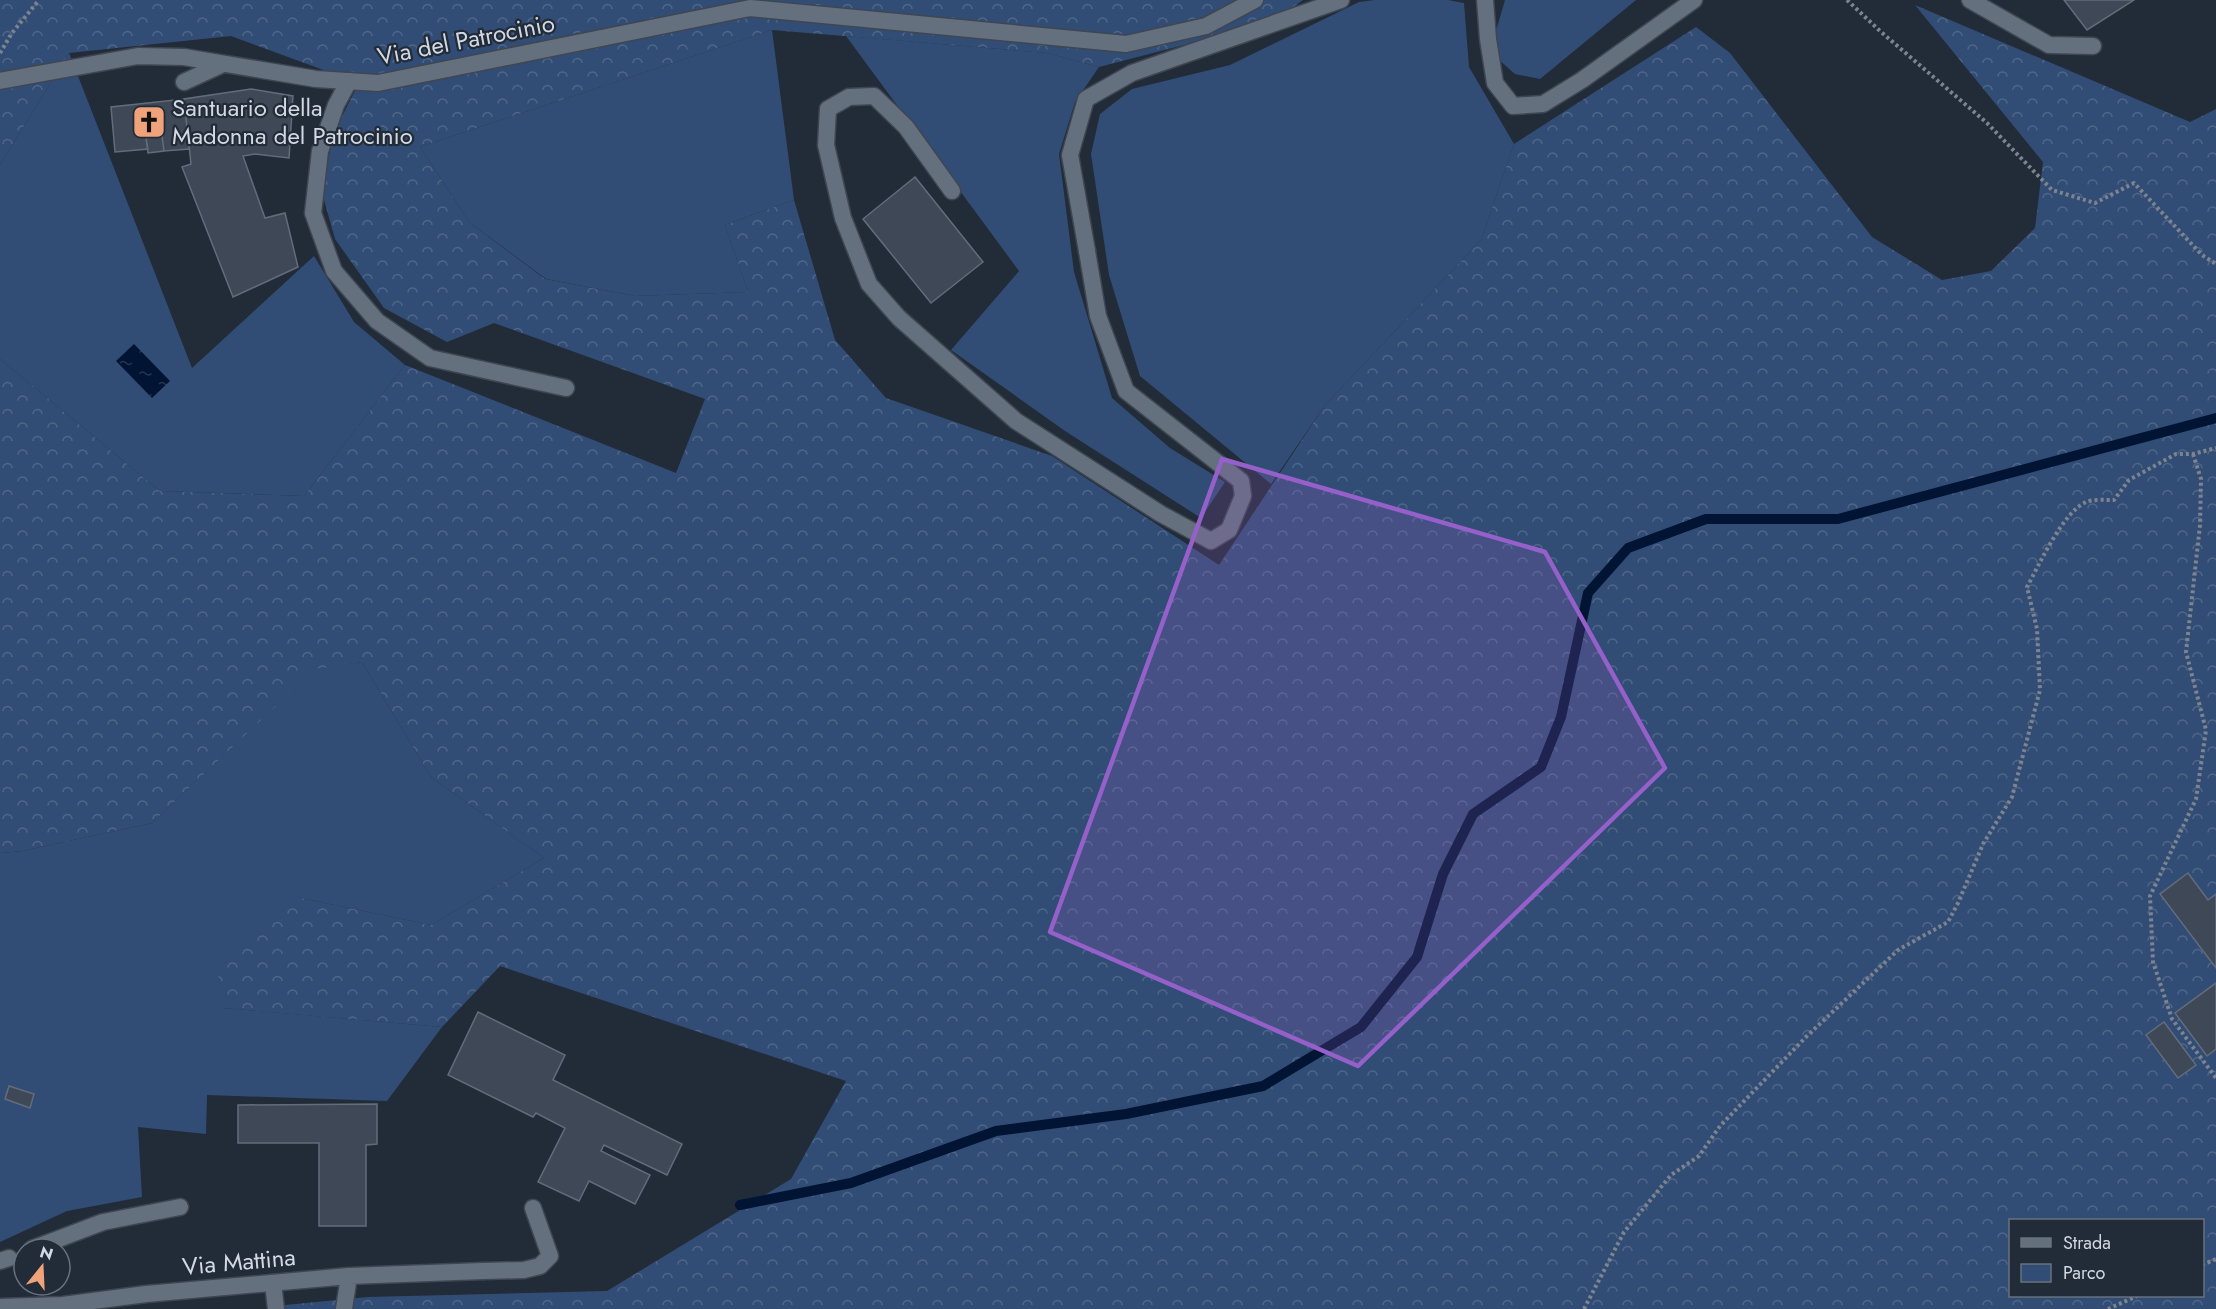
<svg xmlns="http://www.w3.org/2000/svg" width="2216" height="1309" viewBox="0 0 2216 1309" font-family="Jost,sans-serif">
  <style>
    .green { fill: #324d75 }
    .forest { fill: url(#forest-crowns); fill-rule: evenodd }
    .water { fill: url(#water-ripples) }
    .lines { fill: none; stroke-linecap: round; stroke-linejoin: round }
    .stream { stroke: #021433; stroke-width: 10 }
    .building { fill: #3f4856; stroke: #626c7c; stroke-width: 1.5 }
    .service-casing { stroke: #3f4652; stroke-width: 19 }
    .minor-casing { stroke: #3f4652; stroke-width: 19 }
    .path { stroke: #7d848f; stroke-width: 4; stroke-dasharray: 3 3; stroke-linecap: butt }
    .service { stroke: #65707f; stroke-width: 16 }
    .minor { stroke: #65707f; stroke-width: 16 }
    .marked { fill: #9560ca; fill-opacity: 0.2; stroke: #9560ca; stroke-width: 4.5; stroke-linejoin: round }
    .labels { text-anchor: middle; stroke-width: 4.5; stroke-linejoin: round; paint-order: stroke }
    .street-label { font-size: 24px; fill: #d3d9e2; stroke: #222b38 }
    .poi-label { font-size: 24px; fill: #d3d9e2; stroke: #222b38; text-anchor: start }
  </style>
  <defs>
    <pattern id="forest-crowns" width="20" height="18" patternUnits="userSpaceOnUse" patternTransform="scale(1.5)"><rect width="20" height="18" fill="#324d75"/><path d="M2 6a3 3 0 1 1 6 0M12 15a3 3 0 1 1 6 0" fill="none" stroke="#4f6688"/></pattern>
    <pattern id="water-ripples" width="26" height="14" patternUnits="userSpaceOnUse" patternTransform="scale(1.5)"><rect width="26" height="14" fill="#021433"/><path d="M2 4q2-2 4 0t4 0M15 11q2-2 4 0t4 0" fill="none" stroke="#263650"/></pattern>
  </defs>
  <rect width="100%" height="100%" fill="#222b38"/>
  <path class="green" d="M1375 0H1448L1464 3 1469 67 1514 144 1481 240 1325 405 1271 484 1140 376 1109 275 1091 154 1100 114 1132 89 1230 65 1359 2Z
    M1505 0H1636L1540 79 1515 74 1498 59 1496 31Z
    M772 30 794 200 725 225 748 292 635 296 546 279 469 222 420 147Z
    M846 36 1047 53 1099 67 1075 102 1059 154 1074 272 1112 398 1170 448 1225 482 1201 518 1065 431 951 350 1019 271Z
    M69 53 192 368 314 256 354 322 405 365 304 496 160 491 0 359V165Z
    M362 662 431 777 544 858 431 925 301 898 224 1008 442 1027 387 1101 207 1095 206 1134 138 1127 142 1197 67 1211 0 1242V853L22 851 152 823 315 668Z"/>
  <path class="forest" d="M0 0H1303L1272 22 1099 67 1047 53 772 30 420 147 469 222 545 279 635 296 748 292 725 225 794 200 835 340 886 398 1052 456 1219 565 1325 405 1481 240 1514 144 1696 27 1730 53 1872 237 1942 280 1991 271 2035 228 2043 162 1915 5 2190 122 2216 109V1309H273L275 1306 368 1297 607 1291 791 1179 846 1081 500 966 442 1027 223 1008 217 965 301 898 431 925 544 858 431 777 362 662 315 669 152 823 22 851 0 853V359L160 491 304 496 405 365 676 473 705 399 494 323 447 342 384 308 335 239 321 189 335 130 359 83 231 36 69 53 0 165ZM2010 1220H2202V1296H2010Z"/>
  <path class="water" d="M134 344 170 381 152 398 116 361Z"/>
  <g class="lines">
    <path class="stream" d="M740 1205 851 1183 996 1131 1126 1114 1263 1086 1361 1027 1417 957 1443 874 1473 814 1541 767 1561 717 1588 593 1628 548 1706 519H1838L2216 418"/>
  </g>
  <path class="building" d="M2064 0H2134L2087 30Z
    M251 89 293 96 289 158 255 154 243 156 265 218 285 213 298 267 233 297 182 167 191 164 184 99Z
    M184 99 189 149 164 151 162 136 146 138 148 149 115 152 111 107Z
    M162 136 164 151 148 153 146 138Z
    M915 177 983 262 931 303 863 219Z
    M2188 873 2208 900 2216 894V968L2160 894Z
    M2216 983V1049L2207 1056 2175 1013Z
    M478 1012 565 1055 553 1080 682 1144 667 1175 604 1145 601 1151 650 1175 635 1204 589 1181 579 1201 538 1182 565 1128 536 1113 533 1117 448 1075Z
    M2164 1022 2196 1065 2178 1078 2146 1035Z
    M9 1086 34 1094 30 1108 5 1099Z
    M377 1104V1144L366 1145V1226H319V1143H238V1105Z"/>
  <g class="lines">
    <g class="service-casing">
      <path id="service" d="M1970 0 2049 45 2093 46
        M349 81 336 105 320 151 313 213 334 271 377 321 430 358 566 388
        M952 191 906 127 874 96 849 97 828 109 826 145 843 218 869 284 899 318 1016 421 1161 514 1211 541 1229 530 1243 496 1241 481 1126 391 1098 316 1087 251
        M32 1249 103 1222 180 1207
        M483 1271 524 1270 540 1266 550 1256 533 1208
        M273 1283 276 1309"/>
    </g>
    <g class="minor-casing">
      <path id="minor" d="M1485 0 1488 39 1495 83 1513 106 1543 104 1582 80 1694 0
        M0 81 138 56 184 57 316 79 378 83 750 8 1126 44 1206 26 1255 0
        M184 82 223 64
        M1087 251 1070 155 1086 99 1132 73 1341 0
        M0 1261 9 1258
        M0 1307 63 1305 146 1294 349 1276 483 1271
        M344 1309 349 1276"/>
    </g>
    <path class="path" d="M1847 0 1880 31 1987 123 2052 190 2095 203 2134 183 2202 255 2216 264
      M0 53 12 33 39 0
      M2193 454 2201 479 2200 525 2186 652 2206 730 2196 799 2150 896 2153 962 2172 1019 2216 1078
      M2202 1265 2216 1259
      M1584 1309 1624 1232 1671 1175 1699 1156 1720 1126 1806 1037 1898 950 1948 922 1958 903 1983 844 2012 797 2040 690 2037 629 2027 587C2039 565 2063 512 2086 502 2093 499 2106 500 2114 500L2129 480 2176 454H2193L2216 448
      M2108 1309 2137 1296"/>
    <use href="#service" class="service"/>
    <use href="#minor" class="minor"/>
  </g>
  <path class="marked" d="M1222 459 1545 552 1665 768 1358 1066 1050 932Z"/>
  <defs>
    <g id="church-square" transform="scale(1.725)"><rect x="-9" y="-9" width="18" height="18" rx="4" fill="#f0a27a" stroke="#222b38"/><path d="M-1.2-6h2.4v3.5h3.3v2.4h-3.3V6h-2.4V-.1h-3.3v-2.4h3.3Z" fill="#111"/></g>
  </defs>
  <g fill-rule="evenodd">
    <use href="#church-square" x="149" y="122"/>
  </g>
  <g class="labels">
    <g class="street-label">
      <text transform="translate(466 40) rotate(-11)" y="8">Via del Patrocinio</text>
      <text transform="translate(239 1262) rotate(-5)" y="8">Via Mattina</text>
    </g>
    <g class="poi-label">
      <text x="172" y="116">Santuario della<tspan x="172" dy="28">Madonna del Patrocinio</tspan></text>
    </g>
  </g>
  <rect x="2009" y="1219" width="195" height="78" fill="#222b38" stroke="#69717c" stroke-width="1.5"/>
  <rect x="2021" y="1238" width="30" height="9" fill="#65707f" stroke="#69717c" stroke-width="1.5"/>
  <text x="2063" y="1249" font-size="18" fill="#d3d9e2">Strada</text>
  <rect x="2021" y="1264" width="30" height="18" fill="#324d75" stroke="#69717c" stroke-width="1.5"/>
  <text x="2063" y="1279" font-size="18" fill="#d3d9e2">Parco</text>
  <g transform="translate(42 1267) rotate(18)"><circle r="28" fill="#222b38" stroke="#69717c" stroke-width="1.5"/>
  <path d="M0-4.5L10 22L0 15L-10 22Z" fill="#f0a27a"/>
  <text y="-9" font-size="16" font-weight="bold" text-anchor="middle" fill="#d3d9e2">N</text>
  </g>
</svg>
